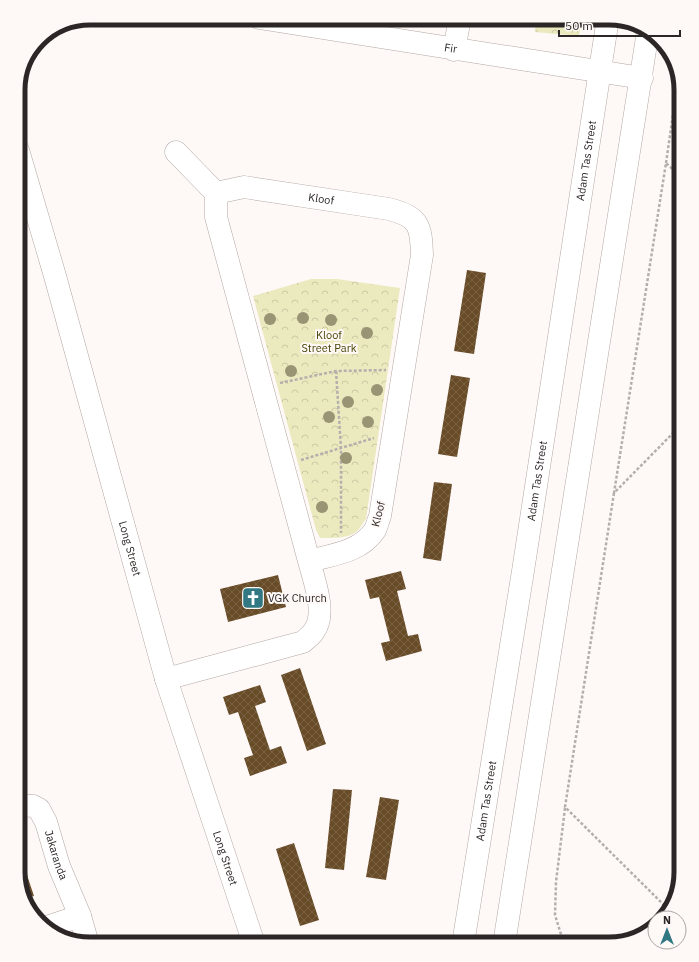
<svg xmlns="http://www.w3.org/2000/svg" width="699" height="962" viewBox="0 0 699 962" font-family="'IBM Plex Sans',sans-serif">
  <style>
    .park { fill: url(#park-crowns) }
    .building { fill: url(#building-cross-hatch) }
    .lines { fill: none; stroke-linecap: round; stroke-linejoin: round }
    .minor-casing { stroke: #b3a7a3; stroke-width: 23 }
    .major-casing { stroke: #b3a7a3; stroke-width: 23 }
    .path { stroke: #b4afad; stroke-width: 2.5; stroke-dasharray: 3 2; stroke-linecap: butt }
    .minor { stroke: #fff; stroke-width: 22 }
    .major { stroke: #fff; stroke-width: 22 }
    .tree { fill: #999574 }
    .labels { text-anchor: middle; stroke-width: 4; stroke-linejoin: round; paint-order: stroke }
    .street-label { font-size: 11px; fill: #2c2726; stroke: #fef9f7 }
    .park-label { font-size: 11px; fill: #474408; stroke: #fef9f7 }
    .poi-label { font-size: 11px; fill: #2c2726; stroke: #fef9f7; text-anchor: start }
    .rim { fill: none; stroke: #2c2726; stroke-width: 5 }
  </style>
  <defs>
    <pattern id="park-crowns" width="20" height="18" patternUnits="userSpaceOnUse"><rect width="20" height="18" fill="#ebeabf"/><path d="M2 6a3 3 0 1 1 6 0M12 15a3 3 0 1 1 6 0" fill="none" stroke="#cac9a4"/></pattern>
    <pattern id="building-cross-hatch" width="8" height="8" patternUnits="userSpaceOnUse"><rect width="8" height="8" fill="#684b27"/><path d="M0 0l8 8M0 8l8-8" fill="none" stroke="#7a6245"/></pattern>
  </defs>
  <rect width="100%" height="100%" fill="#fef9f7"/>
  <path class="park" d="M537 18H582L579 36 535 32Z
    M311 279H337L400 288 366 519C363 523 360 529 356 532 347 539 330 538 320 538L316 530 253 296Z"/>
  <path class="building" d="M467 270 486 273 474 354 454 351Z
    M451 375 470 378 457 457 438 454Z
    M434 482 452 484 441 561 423 558Z
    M401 571 406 589 397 591 408 636 418 634 422 651 386 661 381 643 390 641 379 597 370 599 365 580Z
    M278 575 286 607 228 622 220 589Z
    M300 668 326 744 307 751 281 675Z
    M260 685 266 702 255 706 270 750 281 746 287 763 250 776 244 758 253 755 238 712 229 715 223 697Z
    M333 789 352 790 344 870 325 868Z
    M380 797 399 800 386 880 366 877Z
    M294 843 319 920 300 926 276 849Z
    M27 875 34 896 25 899 19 877Z
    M354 935 373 938 372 944H353Z"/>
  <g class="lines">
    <g class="minor-casing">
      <g id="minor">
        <path id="s1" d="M259 18 642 78"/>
        <path d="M454 50 460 18"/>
        <path id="s2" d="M18 150 55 276 166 679 254 944"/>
        <path d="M176 152 216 193"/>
        <path id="s3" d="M166 679 303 642C306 639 312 635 314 631 327 614 314 580 309 561L216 217V193L244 187 389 209C419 217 421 225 422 255L380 516C378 521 377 526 375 530 361 552 331 555 309 561"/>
        <path id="s4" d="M18 805 33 806 39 809 46 822 59 866 80 916 88 944"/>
        <path d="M47 927 80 916"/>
      </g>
    </g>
    <g class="major-casing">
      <g id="major">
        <path id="s5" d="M463 944 523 571 608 18"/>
        <path d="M504 944 648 31"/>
      </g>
    </g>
    <path class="path" d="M666 163 678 80
      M674 171 681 163
      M336 371 341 448V533
      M280 383 336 371 386 370
      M681 425 614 493 666 163 681 177
      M301 460 374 438
      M614 493 565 807 669 910
      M564 944 555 915 556 882 565 808"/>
    <use href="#minor" class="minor"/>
    <use href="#major" class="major"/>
  </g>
  <g class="tree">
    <circle cx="303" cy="318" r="6"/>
    <circle cx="270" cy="319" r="6"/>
    <circle cx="331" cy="320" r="6"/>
    <circle cx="367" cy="333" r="6"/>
    <circle cx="291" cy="371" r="6"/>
    <circle cx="377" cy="390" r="6"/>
    <circle cx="348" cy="402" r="6"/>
    <circle cx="329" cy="417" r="6"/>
    <circle cx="368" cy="422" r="6"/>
    <circle cx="346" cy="458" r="6"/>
    <circle cx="322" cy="507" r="6"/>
  </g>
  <defs>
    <g id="church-square" transform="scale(1.15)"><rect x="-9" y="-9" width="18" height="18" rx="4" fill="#317883" stroke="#fef9f7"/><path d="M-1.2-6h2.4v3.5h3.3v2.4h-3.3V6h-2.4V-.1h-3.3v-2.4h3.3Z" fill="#fff"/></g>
  </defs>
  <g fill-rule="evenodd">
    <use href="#church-square" x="253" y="598"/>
  </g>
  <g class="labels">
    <g class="street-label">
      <text dy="4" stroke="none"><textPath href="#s1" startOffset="194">Fir</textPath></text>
      <text dy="4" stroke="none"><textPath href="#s5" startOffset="793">Adam Tas Street</textPath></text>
      <text dy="4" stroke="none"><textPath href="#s3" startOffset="717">Kloof</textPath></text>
      <text dy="4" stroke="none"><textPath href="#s5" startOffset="469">Adam Tas Street</textPath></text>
      <text transform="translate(378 514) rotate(-76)" y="4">Kloof</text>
      <text dy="4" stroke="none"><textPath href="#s2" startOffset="414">Long Street</textPath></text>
      <text dy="4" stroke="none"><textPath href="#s5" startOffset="145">Adam Tas Street</textPath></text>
      <text dy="4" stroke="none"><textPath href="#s4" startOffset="71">Jakaranda</textPath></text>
      <text dy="4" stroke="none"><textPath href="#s2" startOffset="738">Long Street</textPath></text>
    </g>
    <g class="park-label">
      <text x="329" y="339">Kloof<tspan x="329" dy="13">Street Park</tspan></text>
    </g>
    <g class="poi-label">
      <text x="268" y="602">VGK Church</text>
    </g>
  </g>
  <path d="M0 0H699V962H0ZM90 25H609A65 65 0 0 1 674 90V872A65 65 0 0 1 609 937H90A65 65 0 0 1 25 872V90A65 65 0 0 1 90 25Z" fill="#fef9f7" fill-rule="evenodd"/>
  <path class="rim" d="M90 25H609A65 65 0 0 1 674 90V872A65 65 0 0 1 609 937H90A65 65 0 0 1 25 872V90A65 65 0 0 1 90 25Z"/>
  <g transform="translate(667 930)"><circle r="19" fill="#fef9f7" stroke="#aaa5a3"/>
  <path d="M0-3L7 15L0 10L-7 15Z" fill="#317883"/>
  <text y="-6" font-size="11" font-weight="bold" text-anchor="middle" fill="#2c2726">N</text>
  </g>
  <path d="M559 30v6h121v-6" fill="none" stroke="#2c2726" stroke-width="2"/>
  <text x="565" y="30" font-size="12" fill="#2c2726" stroke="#fef9f7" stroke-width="3" paint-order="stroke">50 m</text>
</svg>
